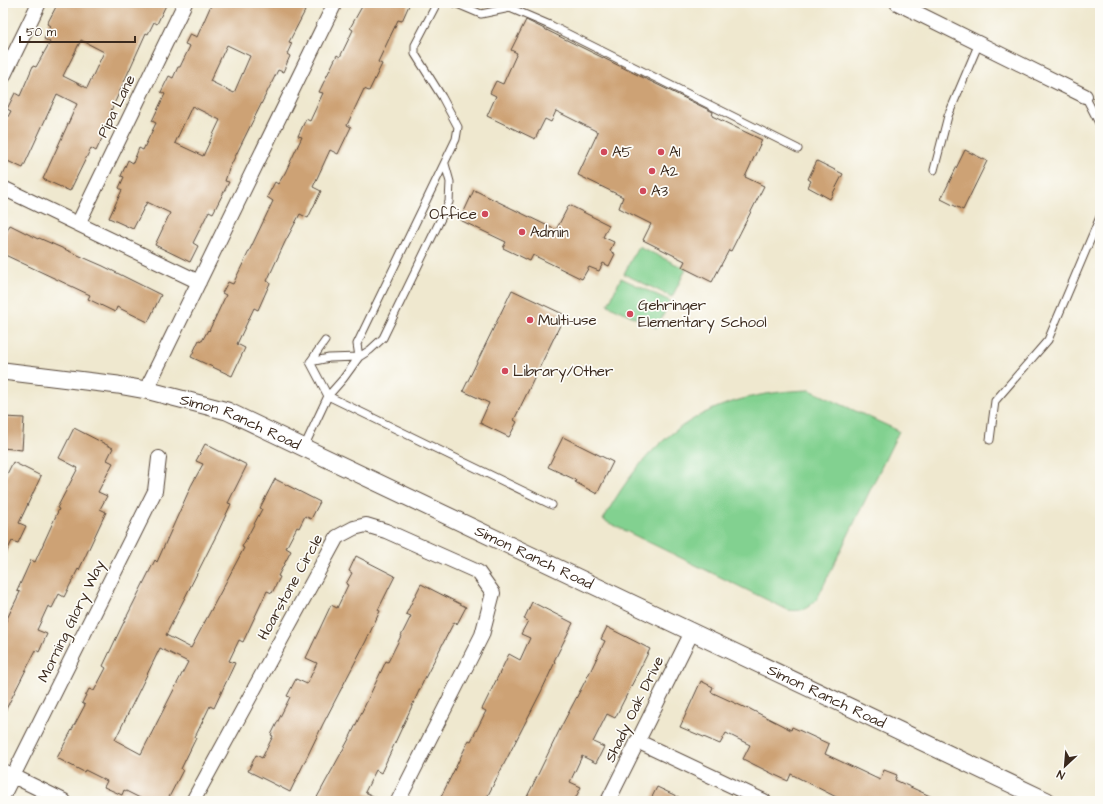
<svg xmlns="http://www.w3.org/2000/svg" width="1103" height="804" viewBox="0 0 1103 804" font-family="'Architects Daughter',sans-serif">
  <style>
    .green { fill: #82d190; stroke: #5e7e57 }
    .building { fill: #cda275; fill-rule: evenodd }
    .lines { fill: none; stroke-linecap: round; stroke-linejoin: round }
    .service-casing { stroke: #564639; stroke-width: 9 }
    .minor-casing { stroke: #564639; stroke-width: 16 }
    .tertiary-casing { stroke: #564639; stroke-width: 19 }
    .service { stroke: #fff; stroke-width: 7 }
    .minor { stroke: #fff; stroke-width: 14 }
    .tertiary { stroke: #fff; stroke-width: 17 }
    .poi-dot { fill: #d1495b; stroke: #fdfcf7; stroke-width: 1.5 }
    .labels { text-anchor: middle; stroke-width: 3.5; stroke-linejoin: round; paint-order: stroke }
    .street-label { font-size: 15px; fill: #3b2a1e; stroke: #fdfcf7 }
    .poi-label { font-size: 15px; fill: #3b2a1e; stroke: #fdfcf7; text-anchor: start }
  </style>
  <rect width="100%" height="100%" fill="#fdfcf7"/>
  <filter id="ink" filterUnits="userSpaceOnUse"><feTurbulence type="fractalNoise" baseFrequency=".025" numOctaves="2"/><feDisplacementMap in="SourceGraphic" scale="8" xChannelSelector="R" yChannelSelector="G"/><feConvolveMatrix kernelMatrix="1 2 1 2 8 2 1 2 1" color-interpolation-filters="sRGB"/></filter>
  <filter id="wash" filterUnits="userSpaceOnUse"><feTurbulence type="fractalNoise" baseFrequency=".012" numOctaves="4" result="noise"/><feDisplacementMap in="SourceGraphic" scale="16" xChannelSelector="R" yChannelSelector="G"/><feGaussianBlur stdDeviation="0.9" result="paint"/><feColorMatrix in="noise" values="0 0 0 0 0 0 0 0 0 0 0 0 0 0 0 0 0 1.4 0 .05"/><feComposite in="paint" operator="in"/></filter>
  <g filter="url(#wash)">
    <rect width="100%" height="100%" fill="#efe8cf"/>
    <path class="green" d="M638 246 686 269 672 297 624 274Z
      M621 278 670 301 657 328 608 305Z
      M810 390 899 431 817 599C808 609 801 612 788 610L603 520C651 432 709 393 810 390Z"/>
    <g id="blocks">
      <path class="building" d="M58 3H167L157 24 154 22 148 34 146 33 110 113 113 115 96 151 91 148 70 191 43 179 77 104 57 94 23 168 3 159V126L11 111 7 109 15 93 20 96 33 66 36 67 50 42 44 39 50 26 47 24ZM81 40 104 52 87 88 63 76Z
        M212 3H290L305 11 289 42 292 43 287 54 290 56 283 72 278 70 229 169 225 181 229 182 213 213 209 211 193 243 198 246 190 262 155 245 170 213 147 202 133 229 109 218 122 190 119 188 124 177 121 176 128 160 133 163 139 148 143 150 156 123 152 121 165 94 161 92 169 76 173 78 178 67H180L190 46 185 44 190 34 197 37ZM227 45 250 56 234 93 210 81ZM192 106 220 120 203 156 175 143Z
        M364 3H410L402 21 398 20 378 62 382 64 369 91 364 89 347 125 351 127 338 154 330 150 313 187 321 191 308 218 300 214 285 242 267 281 270 283 258 310 254 308 237 344 245 348 232 376 191 357 199 340 202 341 208 330 209 331 226 295 222 293 228 282 233 284 254 241 273 201 267 197 275 182 278 184 285 173 302 137 298 136 306 119 310 121 323 93 319 92 337 55 340 57 353 30 350 28Z
        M526 20 713 112 712 116 762 140 745 177 764 186 731 251 729 250 712 282 682 267 685 261 643 240 651 224 619 208 623 197 578 175 598 132 556 111 551 122 545 119 535 139 487 116 496 96 490 93 496 81 503 84 517 53 511 50Z
        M965 150 987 161 963 210 941 199Z
        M817 161 843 174 830 199 808 187 811 181 808 179Z
        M474 190 556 230 569 205 609 225 603 237 614 242 610 251 615 254 609 266 603 263 599 271 589 267 582 279 533 255 530 261 503 248 506 242 460 220Z
        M10 225 38 239 39 238 103 266 161 295 148 322 117 307 115 312 88 299 90 295 3 254V238Z
        M512 290 565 315 514 420 517 422 509 437 480 423 489 403 463 391Z
        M4 417 24 418 22 450 3 448Z
        M74 428 113 448 107 460 113 463 98 492 107 496 100 509 106 512 79 570 78 569 64 597 59 594 52 608 48 606 37 630 47 634 39 652 36 650 3 715V627L20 592 17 591 31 560 35 562 59 509 57 508 78 468 59 458Z
        M563 437 613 462 597 494 575 482 576 480 548 467Z
        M205 444 247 465 228 503 231 504 217 534 166 635 191 648 244 548 242 547 262 509 260 508 275 479 320 502 311 519 305 516 299 528 297 527 286 548 291 551 278 576 280 577 272 593 267 591 243 642 239 640 229 661 235 663 214 708 210 706 195 737 196 738 181 769 183 770 167 801H146L124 790 122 795 104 787 107 781 85 770 84 772 57 758 85 705 82 703 89 689 94 691 106 668 103 666 121 628 155 560 157 562 191 486 203 464 196 461ZM160 648 188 662 141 754 115 740Z
        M13 462 41 476 19 523 26 526 18 543 12 541 3 559V482Z
        M356 556 395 576 378 610 380 611 366 641 323 724 290 792 248 771 256 755 262 758 273 736 271 735 290 697 287 696 296 679 307 684 317 663 306 658 331 605 337 608 348 585 346 584 352 573 349 571Z
        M421 584 466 607 457 624 454 622 424 680 381 773 376 770 365 792 383 801H315L350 737 386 661 388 662 411 616 406 614Z
        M532 602 573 623 554 661 555 662 541 692 485 801H439L469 740 471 741 486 711 482 709 509 654 520 660 530 638 521 634 528 621 524 619Z
        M607 627 650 649 615 718 607 714 593 742 604 747 596 763 582 756 570 782 581 787 574 801H525L561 727 592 668 605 641 601 639Z
        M701 681 713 687 711 692 748 709V708L791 730 792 727 829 744 825 754 880 780 884 770 897 775 895 780 941 801H844L791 774 788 781 775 775 743 759 750 745 726 733 720 744 680 727Z
        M657 787 687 801H650Z"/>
    </g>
  </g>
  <g filter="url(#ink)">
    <use href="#blocks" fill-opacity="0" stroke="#564639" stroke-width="1"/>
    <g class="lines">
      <g class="service-casing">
        <path id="service" d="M455 3 481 14 510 8 552 26 798 149
          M1085 96 1100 125
          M934 170 948 116 979 43
          M310 362 328 396 552 505
          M310 362 329 358 359 357 370 350 383 338 449 202 450 182 445 164
          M310 362 325 341
          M990 440 995 401 1048 340 1100 217
          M304 447 328 396 343 379 359 357 357 344 456 139 458 127 442 97 415 54V45L437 3"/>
      </g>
      <g class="minor-casing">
        <path id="minor" d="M897 3 1085 96
          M3 77 39 3
          M3 188 199 282
          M78 224 185 3
          M146 390 335 3
          M637 741 764 801
          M3 771 64 801
          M3 796 155 491 159 458
          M193 801 337 537 354 528 366 525 386 531 478 572 493 593 482 635 398 801
          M608 801 692 632"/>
      </g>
      <g class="tertiary-casing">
        <g id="tertiary">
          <path id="s1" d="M3 371 118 385 146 390 227 411 1047 801"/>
        </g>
      </g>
      <use href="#service" class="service"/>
      <use href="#minor" class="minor"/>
      <use href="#tertiary" class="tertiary"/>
    </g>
  </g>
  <g class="poi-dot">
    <circle cx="604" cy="152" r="4"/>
    <circle cx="661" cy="152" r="4"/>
    <circle cx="652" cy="171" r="4"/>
    <circle cx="643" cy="191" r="4"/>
    <circle cx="485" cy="214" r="4"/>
    <circle cx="522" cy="232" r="4"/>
    <circle cx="630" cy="314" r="4"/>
    <circle cx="530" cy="320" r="4"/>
    <circle cx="505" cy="371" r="4"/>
  </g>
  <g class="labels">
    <g class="street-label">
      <text transform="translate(116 106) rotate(-64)" y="5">Pipa Lane</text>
      <text dy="5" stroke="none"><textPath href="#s1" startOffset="244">Simon Ranch Road</textPath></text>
      <text dy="5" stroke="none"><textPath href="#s1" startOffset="568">Simon Ranch Road</textPath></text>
      <text transform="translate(290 587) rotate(-61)" y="5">Hoarstone Circle</text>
      <text transform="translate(71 621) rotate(-64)" y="5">Morning Glory Way</text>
      <text dy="5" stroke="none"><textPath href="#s1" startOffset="892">Simon Ranch Road</textPath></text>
      <text transform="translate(634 709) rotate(-64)" y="5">Shady Oak Drive</text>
    </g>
    <g class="poi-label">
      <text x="612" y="157">A5</text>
      <text x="669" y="157">A1</text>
      <text x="660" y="176">A2</text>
      <text x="651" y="196">A3</text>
      <text x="477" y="219" text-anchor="end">Office</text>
      <text x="530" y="237">Admin</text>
      <text x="638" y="310">Gehringer<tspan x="638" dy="17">Elementary School</tspan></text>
      <text x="538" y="325">Multi-use</text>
      <text x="513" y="376">Library/Other</text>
    </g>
  </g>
  <rect width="1103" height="804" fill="none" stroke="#fdfcf7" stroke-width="16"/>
  <g transform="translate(1065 766) rotate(206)" stroke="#fdfcf7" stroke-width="3" paint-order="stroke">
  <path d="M0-3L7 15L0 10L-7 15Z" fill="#3b2a1e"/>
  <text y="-6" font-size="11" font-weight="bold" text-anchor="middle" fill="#3b2a1e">N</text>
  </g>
  <path d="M20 36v6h115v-6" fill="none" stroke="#3b2a1e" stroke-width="2"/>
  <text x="26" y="36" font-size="12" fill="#3b2a1e" stroke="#fdfcf7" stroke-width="3" paint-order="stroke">50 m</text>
</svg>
